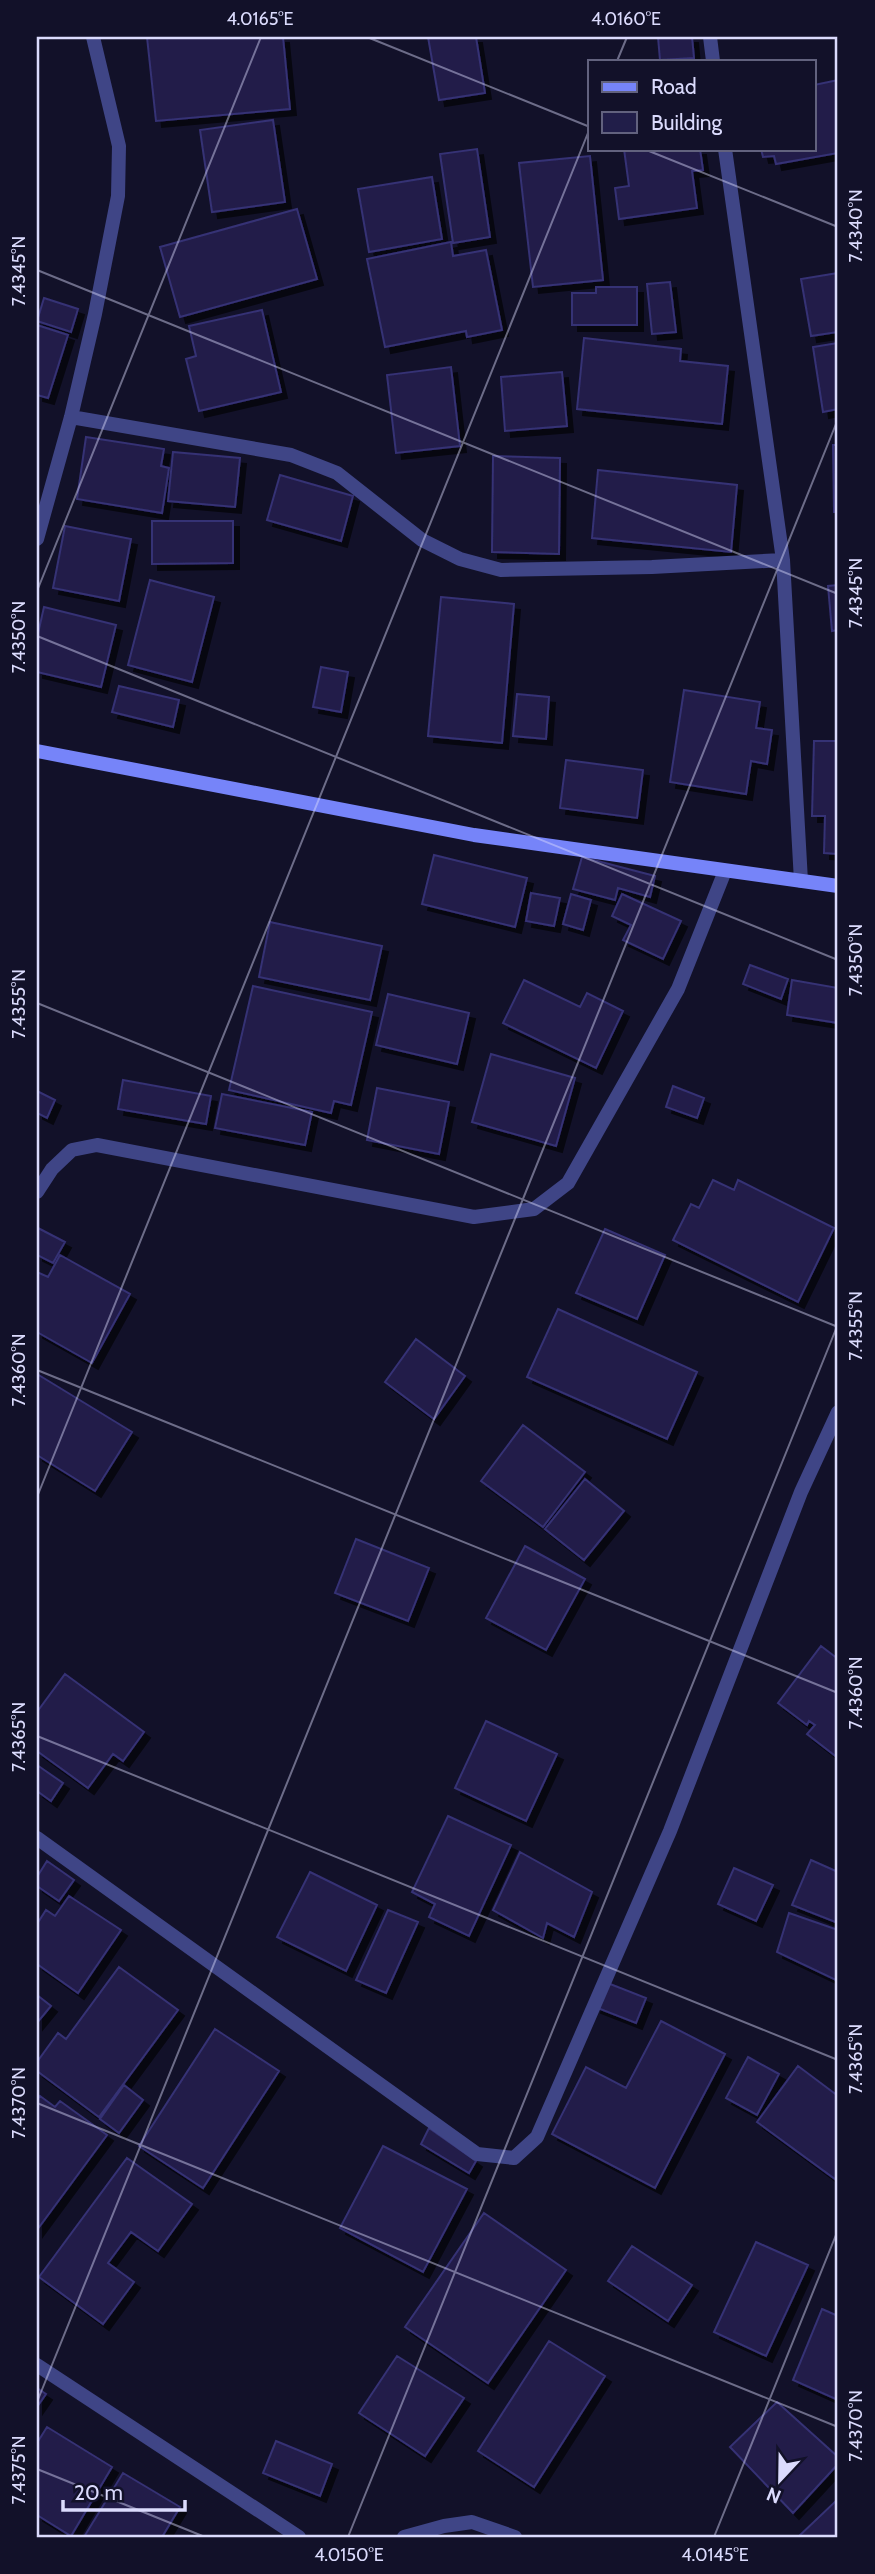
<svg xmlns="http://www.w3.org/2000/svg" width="875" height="2574" viewBox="0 0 875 2574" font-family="Cabin,sans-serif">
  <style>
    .building { fill: #211e49; stroke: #363174; stroke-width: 2; filter: url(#shadow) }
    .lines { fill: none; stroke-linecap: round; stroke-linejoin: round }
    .street { stroke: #3f4586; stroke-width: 14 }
    .secondary { stroke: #7684f9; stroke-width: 14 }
    .ticks { fill: none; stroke: #dbdbfd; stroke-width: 2; stroke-opacity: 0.45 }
    .neatline { fill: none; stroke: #dbdbfd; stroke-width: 2.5 }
    .ticks-label { font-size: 18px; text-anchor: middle; fill: #dbdbfd }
  </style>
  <defs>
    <filter id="shadow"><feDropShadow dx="6" dy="6" stdDeviation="0" flood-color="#0009"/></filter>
  </defs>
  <rect width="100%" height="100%" fill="#121129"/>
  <path class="building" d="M147 37H283L290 109 156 121Z
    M428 37H476L485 93 439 100Z
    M658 37H692L694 58 660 60Z
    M838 80V153L776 164 774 156 763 157 761 149H814V85Z
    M273 120 285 202 212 212 200 130Z
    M477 149 490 237 453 243 440 154Z
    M624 149H700L703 170 692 171 697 208 619 219 615 188 629 186Z
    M590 156 603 280 533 287 519 163Z
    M432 177 442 239 369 252 358 189Z
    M297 209 317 279 180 317 160 247Z
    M451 242 453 256 486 250 502 330 467 337 466 331 385 347 367 259Z
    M838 273V332L811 336 801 279Z
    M670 282 676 332 652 334 647 284Z
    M596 287H637V325H572V293H596Z
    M44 298 78 309 71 332 37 321Z
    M262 310 281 392 199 411 186 359 196 356 189 326Z
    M37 325 68 335 48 398 37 395Z
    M584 338 681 349 680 361 728 366 722 424 577 409Z
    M838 343V409L823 412 813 347Z
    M451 367 460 446 396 453 387 375Z
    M562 372 567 426 505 431 501 377Z
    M86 437 164 449 161 466 169 468 162 513 77 499Z
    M833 445H838V512H834Z
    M173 452 240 458 235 507 168 501Z
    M493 456 560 458 559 554 492 552Z
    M598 470 737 485 731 552 592 538Z
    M280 475 353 496 341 541 267 520Z
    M152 521H233V563L152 564Z
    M65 526 131 539 119 601 53 588Z
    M150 580 214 597 192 682 128 665Z
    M838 585V630L832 631 828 586Z
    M441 597 514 604 502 743 428 736Z
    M44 607 116 625 101 687 37 672V638Z
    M321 667 348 672 341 712 313 707Z
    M119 686 179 700 173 727 112 712Z
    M684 690 760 702 756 728 772 730 767 764 751 761 746 794 670 782Z
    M517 694 549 697 546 739 513 736Z
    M814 741H838V854L824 853 825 816H812Z
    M566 760 643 770 637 818 560 808Z
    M434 855 527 878 515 927 422 904Z
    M582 857 655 876 650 897 618 888 615 900 573 889Z
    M531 893 560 898 554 926 526 921Z
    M571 894 591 900 583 930 563 924Z
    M622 894 681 921 663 959 623 940 631 925 612 916Z
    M270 922 382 946 370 1000 259 977Z
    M750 965 788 979 781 999 743 984Z
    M524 980 580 1007 587 993 623 1011 596 1068 503 1023Z
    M792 980 838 988V1023L787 1015Z
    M253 986 372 1012 351 1105 334 1101 331 1113 229 1090Z
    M388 994 469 1013 457 1064 376 1045Z
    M491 1054 575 1078 556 1146 472 1122Z
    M123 1080 211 1096 206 1124 118 1109Z
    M673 1086 704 1098 697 1118 666 1107Z
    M377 1088 449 1102 439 1154 367 1140Z
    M37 1091 55 1100 47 1118 37 1113Z
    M222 1094 312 1112 305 1145 215 1128Z
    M713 1180 734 1190 738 1180 834 1228 798 1302 673 1240 691 1204 699 1208Z
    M38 1228 65 1242 53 1263 37 1255Z
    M605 1229 665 1255 637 1319 576 1293Z
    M60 1255 130 1294 92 1363 37 1332V1272L48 1277Z
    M558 1309 697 1372 667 1439 527 1377Z
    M416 1339 465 1376 434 1419 385 1382Z
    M37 1374 132 1432 95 1491 37 1455Z
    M523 1425 585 1472 543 1527 481 1481Z
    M585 1479 624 1511 584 1560 545 1529Z
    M356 1539 429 1568 408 1621 335 1593Z
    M525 1546 585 1579 546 1650 486 1618Z
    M821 1646 838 1659V1758L807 1734 815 1725 809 1721 807 1725 778 1703Z
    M65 1674 144 1732 123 1761 113 1754 88 1788 37 1751V1712Z
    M486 1721 557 1754 526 1821 455 1788Z
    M37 1765 63 1783 51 1801 37 1791Z
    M448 1816 511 1845 469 1936 429 1917 435 1904 412 1892Z
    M520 1852 592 1892 574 1937 547 1923 543 1938 493 1910Z
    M811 1860 838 1872V1923L792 1905Z
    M47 1861 74 1880 59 1901 37 1886V1877Z
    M734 1868 773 1885 756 1921 718 1904Z
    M310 1872 377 1905 346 1971 277 1937Z
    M69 1896 121 1930 78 1993 37 1964V1924L46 1910 55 1916Z
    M388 1910 418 1922 386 1993 356 1980Z
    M789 1913 838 1930V1981L777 1952Z
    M119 1967 178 2010 99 2117 37 2071V2062L58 2033 66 2039Z
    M605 1982 646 1998 636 2023 595 2007Z
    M37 1995 51 2006 37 2023Z
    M661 2021 725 2054 655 2188 552 2134 586 2067 626 2088Z
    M215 2029 279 2071 203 2188 139 2146Z
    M748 2057 779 2074 757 2115 726 2098Z
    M798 2066 838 2096V2175L835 2179 757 2122Z
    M124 2085 143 2100 119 2133 100 2119Z
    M40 2096 55 2107 60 2101 107 2135 37 2230V2100Z
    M429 2128 476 2161 469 2173 421 2144Z
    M383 2146 467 2189 423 2272 340 2228Z
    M127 2158 192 2204 158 2251 131 2232 108 2263 134 2282 103 2324 39 2277Z
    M484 2213 566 2270 488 2383 405 2327Z
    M756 2242 808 2265 766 2356 714 2332Z
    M632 2246 692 2285 668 2321 608 2281Z
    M822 2309 838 2316V2400L793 2380Z
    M549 2341 605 2376 534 2487 478 2451Z
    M397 2356 464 2398 425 2456 359 2413Z
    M37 2388 46 2394 37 2407Z
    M777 2402 838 2457V2464L793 2513 730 2447Z
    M47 2427 112 2467 71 2536 37 2515V2443Z
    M276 2441 332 2464 320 2496 263 2473Z
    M123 2473 180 2507 162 2537H84Z
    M838 2499V2537H798Z"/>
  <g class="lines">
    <path class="street" d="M710 37 713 61
      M725 149 783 560 801 881
      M71 417 291 455 337 473 422 540 460 559 501 570 652 567 783 560
      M37 539 71 417 95 314 118 196 119 146 93 37
      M37 1192 52 1169 72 1150 97 1145 474 1217 534 1209 568 1183 678 989 725 871
      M37 1838 477 2154 514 2158 537 2137 670 1831 801 1492 838 1412
      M37 2365 299 2537
      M404 2537 444 2526 472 2522 515 2537"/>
    <path class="secondary" d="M37 751 474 835 838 886"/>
  </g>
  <path class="ticks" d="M367 37 590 127M617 61 627 37M644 149 838 227M37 270 838 594M37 591 261 37M37 636 838 960M37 1003 838 1327M37 1370 838 1693M37 1497 590 128M37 1736 838 2060M37 2103 838 2427M37 2402 838 419M37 2469 205 2537M348 2537 838 1324M714 2537 838 2230"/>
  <rect width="875" height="2574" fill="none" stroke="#121129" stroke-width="77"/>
  <rect x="588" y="60" width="228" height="91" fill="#121129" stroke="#62627e" stroke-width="2"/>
  <rect x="602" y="82" width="35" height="10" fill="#7684f9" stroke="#62627e" stroke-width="2"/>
  <text x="651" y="94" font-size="21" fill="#dbdbfd">Road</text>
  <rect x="602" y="112" width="35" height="21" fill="#211e49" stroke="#62627e" stroke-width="2"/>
  <text x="651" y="130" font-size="21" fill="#dbdbfd">Building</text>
  <g transform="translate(780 2480) rotate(202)" stroke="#121129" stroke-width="5" paint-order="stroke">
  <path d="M0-5L12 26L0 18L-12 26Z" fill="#dbdbfd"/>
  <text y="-10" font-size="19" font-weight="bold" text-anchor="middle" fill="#dbdbfd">N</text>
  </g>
  <path d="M63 2500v10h122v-10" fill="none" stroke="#dbdbfd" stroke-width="3.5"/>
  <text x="74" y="2500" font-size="21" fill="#dbdbfd" stroke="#121129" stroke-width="5" paint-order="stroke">20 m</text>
  <rect x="38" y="38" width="798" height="2498" class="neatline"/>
  <g class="ticks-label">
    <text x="260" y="25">4.0165°E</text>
    <text x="626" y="25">4.0160°E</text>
    <text transform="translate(856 226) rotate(-90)" y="6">7.4340°N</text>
    <text transform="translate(19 271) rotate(-90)" y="6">7.4345°N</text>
    <text transform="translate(856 593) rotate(-90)" y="6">7.4345°N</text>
    <text transform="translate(19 637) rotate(-90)" y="6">7.4350°N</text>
    <text transform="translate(856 960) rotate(-90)" y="6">7.4350°N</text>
    <text transform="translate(19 1004) rotate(-90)" y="6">7.4355°N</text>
    <text transform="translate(856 1326) rotate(-90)" y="6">7.4355°N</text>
    <text transform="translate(19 1370) rotate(-90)" y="6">7.4360°N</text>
    <text transform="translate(856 1693) rotate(-90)" y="6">7.4360°N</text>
    <text transform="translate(19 1737) rotate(-90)" y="6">7.4365°N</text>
    <text transform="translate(856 2059) rotate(-90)" y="6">7.4365°N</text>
    <text transform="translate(19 2103) rotate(-90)" y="6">7.4370°N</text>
    <text transform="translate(856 2426) rotate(-90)" y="6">7.4370°N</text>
    <text transform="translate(19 2470) rotate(-90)" y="6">7.4375°N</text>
    <text x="349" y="2561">4.0150°E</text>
    <text x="715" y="2561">4.0145°E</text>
  </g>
</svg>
